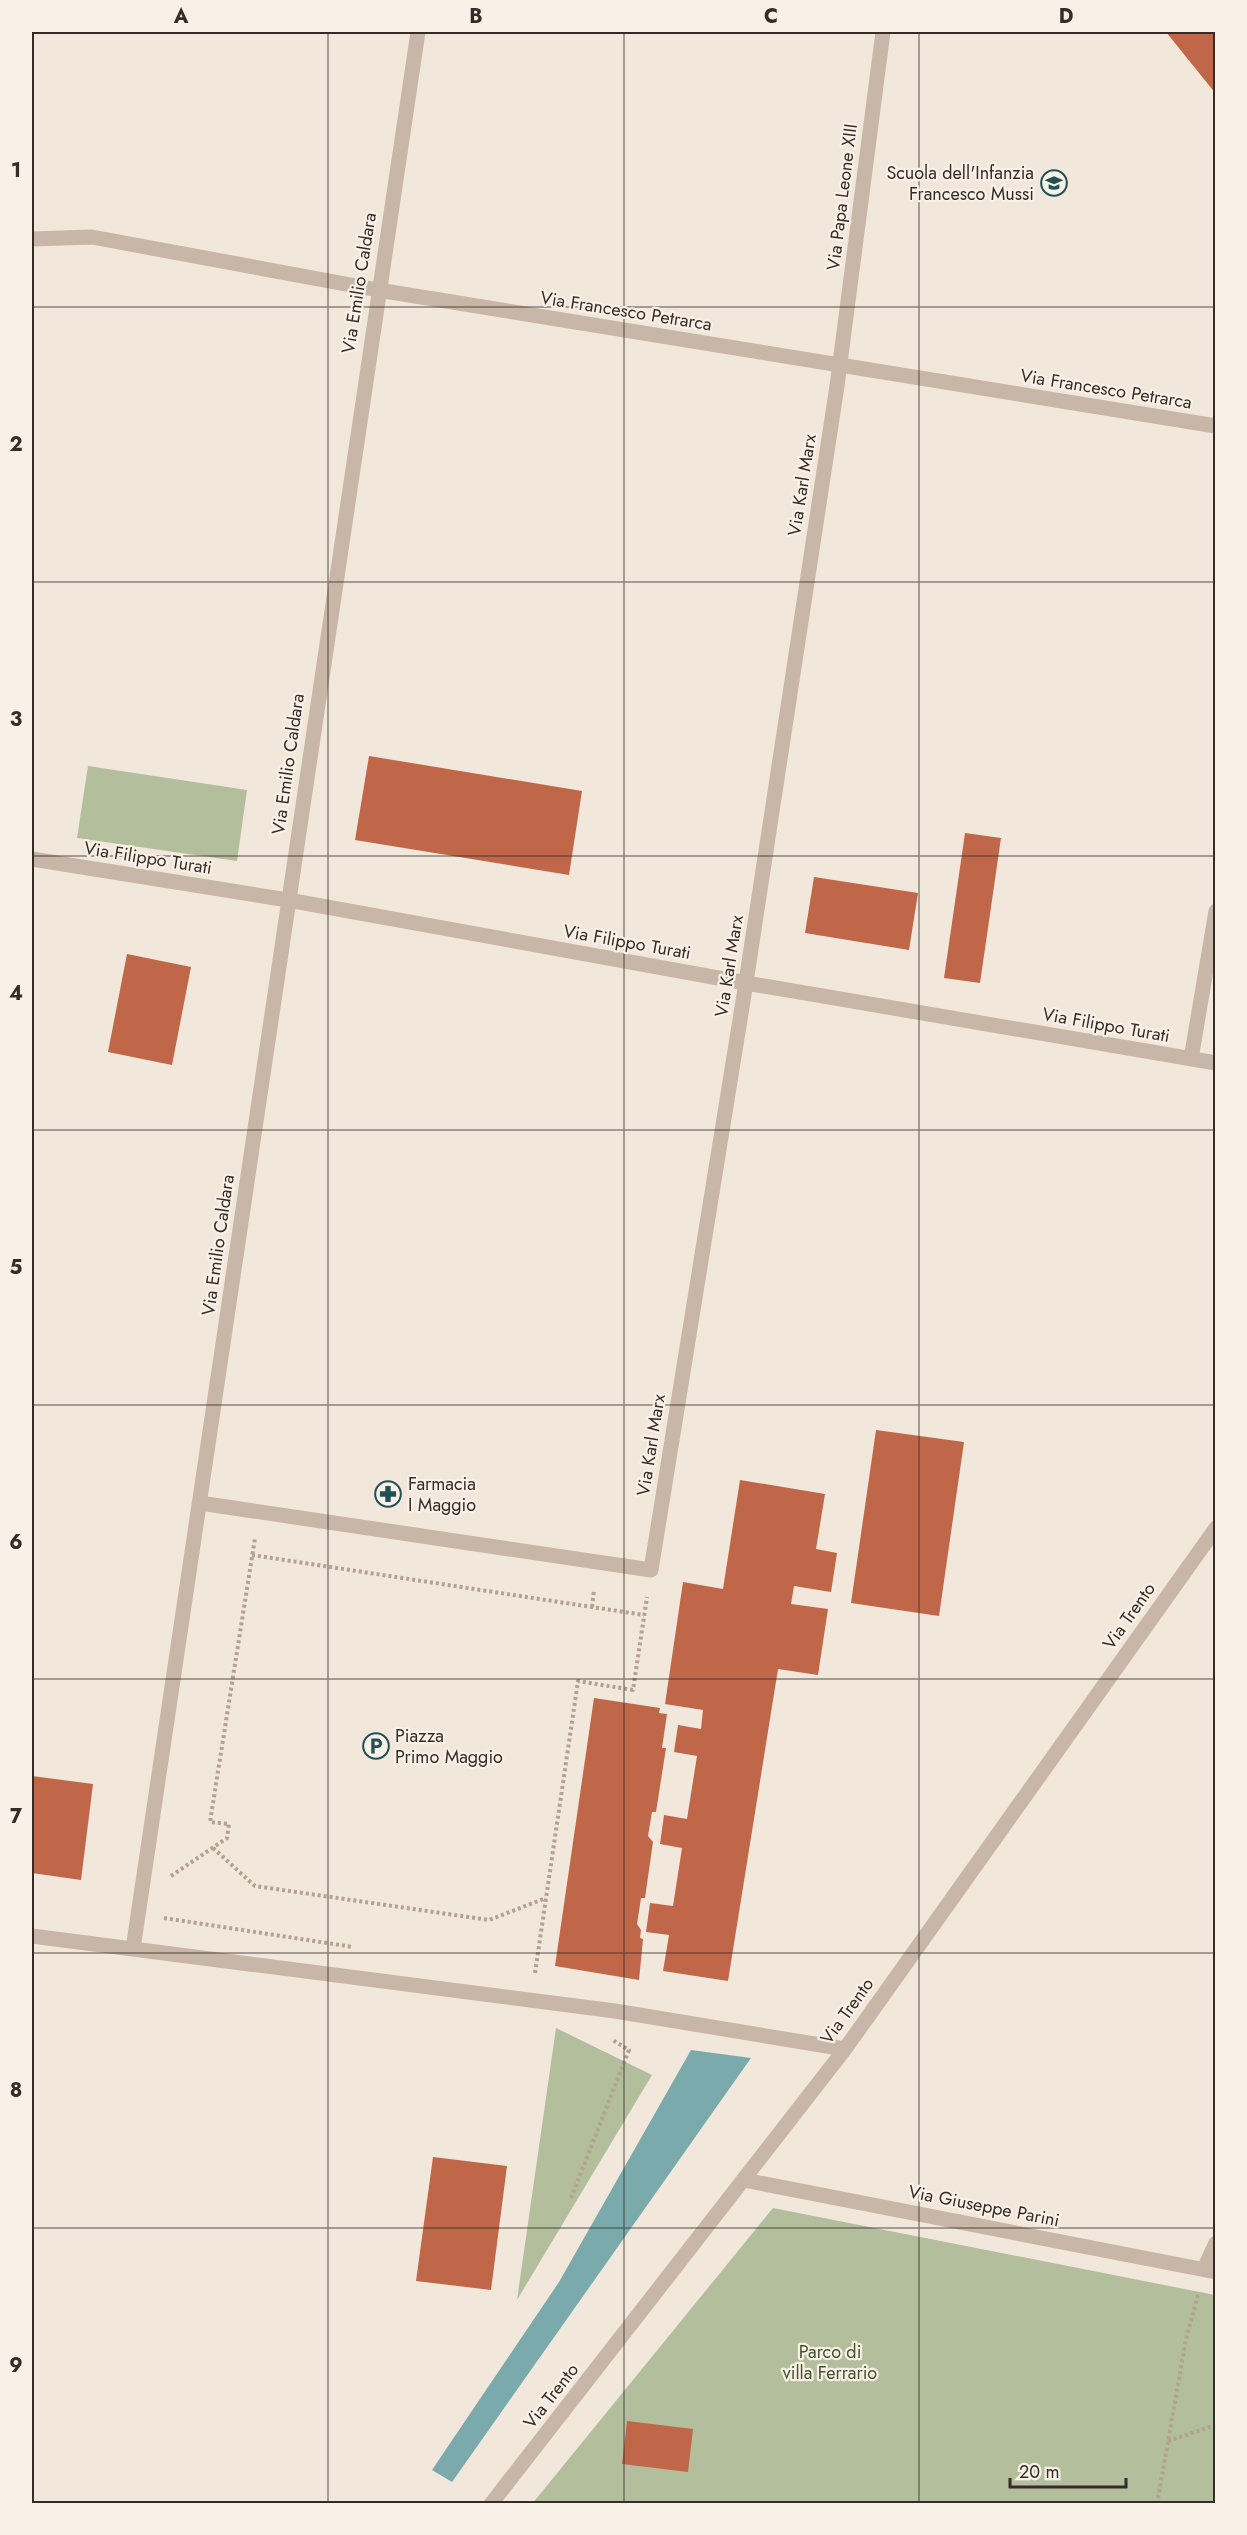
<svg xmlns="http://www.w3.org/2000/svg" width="1247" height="2535" viewBox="0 0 1247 2535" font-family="Jost,sans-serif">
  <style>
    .green { fill: #b3bf9c }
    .water { fill: #7baaad }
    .building { fill: #c16749 }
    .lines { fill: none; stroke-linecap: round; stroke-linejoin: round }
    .path { stroke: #b4a192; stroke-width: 4; stroke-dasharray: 3 3; stroke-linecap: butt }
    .minor { stroke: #c8b7a8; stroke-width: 15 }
    .grid { fill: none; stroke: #352c28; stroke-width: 1.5; stroke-opacity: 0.55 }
    .labels { text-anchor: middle; stroke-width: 4.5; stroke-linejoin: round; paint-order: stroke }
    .poi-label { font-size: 18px; fill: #352c28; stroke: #f9f1e7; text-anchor: start }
    .street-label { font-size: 18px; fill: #352c28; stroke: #f9f1e7 }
    .park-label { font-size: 18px; fill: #44522d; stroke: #f9f1e7 }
    .neatline { fill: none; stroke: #352c28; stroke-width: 2 }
    .grid-label { font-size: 20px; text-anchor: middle; font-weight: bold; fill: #352c28 }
  </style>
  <rect width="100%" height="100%" fill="#f1e7db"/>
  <path class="green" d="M88 766 247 790 237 861 77 838Z
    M556 2028 652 2075 517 2300Z
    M773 2208 1215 2295V2503L532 2504Z"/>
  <path class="water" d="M691 2050 751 2058 452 2482 432 2470 559 2282Z"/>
  <path class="building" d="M1166 32H1216V94Z
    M369 756 582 791 569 875 355 840Z
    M965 833 1001 838 980 983 944 978Z
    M814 877 918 893 909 950 805 933Z
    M127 954 191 967 172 1065 108 1052Z
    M876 1430 964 1442 939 1616 851 1603Z
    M740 1480 825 1494 816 1549 837 1553 831 1592 794 1586 791 1604 828 1609 818 1675 778 1669 728 1981 663 1971 669 1935 646 1932 650 1903 673 1906 682 1848 660 1844 664 1815 687 1819 697 1756 674 1752 678 1725 701 1729 703 1710 665 1704 683 1582 723 1589Z
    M594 1698 660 1708 659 1713 667 1714 662 1748H666L656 1812H652L648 1836 653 1842 645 1898H641L637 1924 641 1930 640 1938 643 1939 639 1980 555 1966Z
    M32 1776 93 1784 81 1880 32 1873Z
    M433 2157 507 2166 491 2290 416 2281Z
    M627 2421 693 2429 688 2472 622 2464Z"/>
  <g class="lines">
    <path class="path" d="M252 1555 644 1615
      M592 1607 594 1590
      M213 1848 255 1886 489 1920 546 1898
      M171 1876 227 1838 229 1824 210 1822 255 1538
      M164 1918 353 1947
      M535 1973 578 1681 633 1690 647 1597
      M571 2198 629 2050 611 2039
      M1168 2441 1216 2425
      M1157 2504 1186 2339 1198 2295"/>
    <path class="minor" d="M32 239 92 237 378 290 1216 426
      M32 859 288 900 746 983 1216 1063
      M1191 1059 1216 911
      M200 1503 651 1570 744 995 837 386 883 32
      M32 1936 615 2011 845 2049
      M133 1949 418 32
      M744 2180 1216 2272
      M1204 2269 1216 2243
      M491 2504 845 2049 1216 1528"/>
  </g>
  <path class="grid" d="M328 32V2504M624 32V2504M919 32V2504M32 307H1216M32 582H1216M32 856H1216M32 1130H1216M32 1405H1216M32 1679H1216M32 1953H1216M32 2228H1216"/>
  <defs>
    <g id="school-ring" transform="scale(1.35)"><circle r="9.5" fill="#f9f1e7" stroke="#1f5155" stroke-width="1.5"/><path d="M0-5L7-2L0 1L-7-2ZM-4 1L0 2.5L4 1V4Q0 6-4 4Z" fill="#1f5155"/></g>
    <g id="pharmacy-ring" transform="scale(1.35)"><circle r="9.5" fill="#f9f1e7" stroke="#1f5155" stroke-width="1.5"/><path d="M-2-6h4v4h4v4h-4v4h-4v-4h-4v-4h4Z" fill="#1f5155"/></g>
    <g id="parking-ring" transform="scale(1.35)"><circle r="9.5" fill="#f9f1e7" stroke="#1f5155" stroke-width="1.5"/><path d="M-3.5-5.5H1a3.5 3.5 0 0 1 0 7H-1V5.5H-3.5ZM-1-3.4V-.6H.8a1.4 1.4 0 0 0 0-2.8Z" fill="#1f5155"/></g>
  </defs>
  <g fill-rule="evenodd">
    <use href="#school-ring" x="1054" y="183"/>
    <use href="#pharmacy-ring" x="388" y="1494"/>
    <use href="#parking-ring" x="376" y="1746"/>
  </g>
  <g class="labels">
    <g class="poi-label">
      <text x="1034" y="179" text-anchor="end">Scuola dell'Infanzia<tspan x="1034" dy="21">Francesco Mussi</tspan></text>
      <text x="408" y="1490">Farmacia<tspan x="408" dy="21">I Maggio</tspan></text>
      <text x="395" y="1742">Piazza<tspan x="395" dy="21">Primo Maggio</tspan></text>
    </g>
    <g class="street-label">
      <text transform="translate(842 197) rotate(-83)" y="6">Via Papa Leone XIII</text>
      <text transform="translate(359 283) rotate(-81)" y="6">Via Emilio Caldara</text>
      <text transform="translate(626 311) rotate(9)" y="6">Via Francesco Petrarca</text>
      <text transform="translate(1106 389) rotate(9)" y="6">Via Francesco Petrarca</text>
      <text transform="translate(802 485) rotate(-81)" y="6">Via Karl Marx</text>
      <text transform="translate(288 764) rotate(-82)" y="6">Via Emilio Caldara</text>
      <text transform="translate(148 858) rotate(9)" y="6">Via Filippo Turati</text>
      <text transform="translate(627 942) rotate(10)" y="6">Via Filippo Turati</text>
      <text transform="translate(729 966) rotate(-81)" y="6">Via Karl Marx</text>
      <text transform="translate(1106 1025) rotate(10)" y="6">Via Filippo Turati</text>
      <text transform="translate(218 1245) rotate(-82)" y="6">Via Emilio Caldara</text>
      <text transform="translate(651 1445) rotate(-81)" y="6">Via Karl Marx</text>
      <text transform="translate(1129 1616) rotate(-55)" y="6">Via Trento</text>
      <text transform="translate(847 2011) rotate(-54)" y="6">Via Trento</text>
      <text transform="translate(984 2206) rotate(11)" y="6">Via Giuseppe Parini</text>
      <text transform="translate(551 2396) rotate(-52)" y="6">Via Trento</text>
    </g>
    <g class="park-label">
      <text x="830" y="2358">Parco di<tspan x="830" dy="21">villa Ferrario</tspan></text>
    </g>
  </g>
  <rect width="1247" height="2535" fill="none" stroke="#f9f1e7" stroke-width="66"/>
  <path d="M1010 2478v9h116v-9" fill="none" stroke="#352c28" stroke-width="3"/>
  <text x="1019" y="2478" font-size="18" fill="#352c28" stroke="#f9f1e7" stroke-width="4.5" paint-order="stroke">20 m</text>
  <rect x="33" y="33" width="1181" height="2469" class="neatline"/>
  <g class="grid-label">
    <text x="181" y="23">A</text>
    <text x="476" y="23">B</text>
    <text x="771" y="23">C</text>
    <text x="1066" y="23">D</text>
    <text x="16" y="177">1</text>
    <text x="16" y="451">2</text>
    <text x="16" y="726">3</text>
    <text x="16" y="1000">4</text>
    <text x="16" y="1274">5</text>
    <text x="16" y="1549">6</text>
    <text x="16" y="1823">7</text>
    <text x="16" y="2097">8</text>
    <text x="16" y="2372">9</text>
  </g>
</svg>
